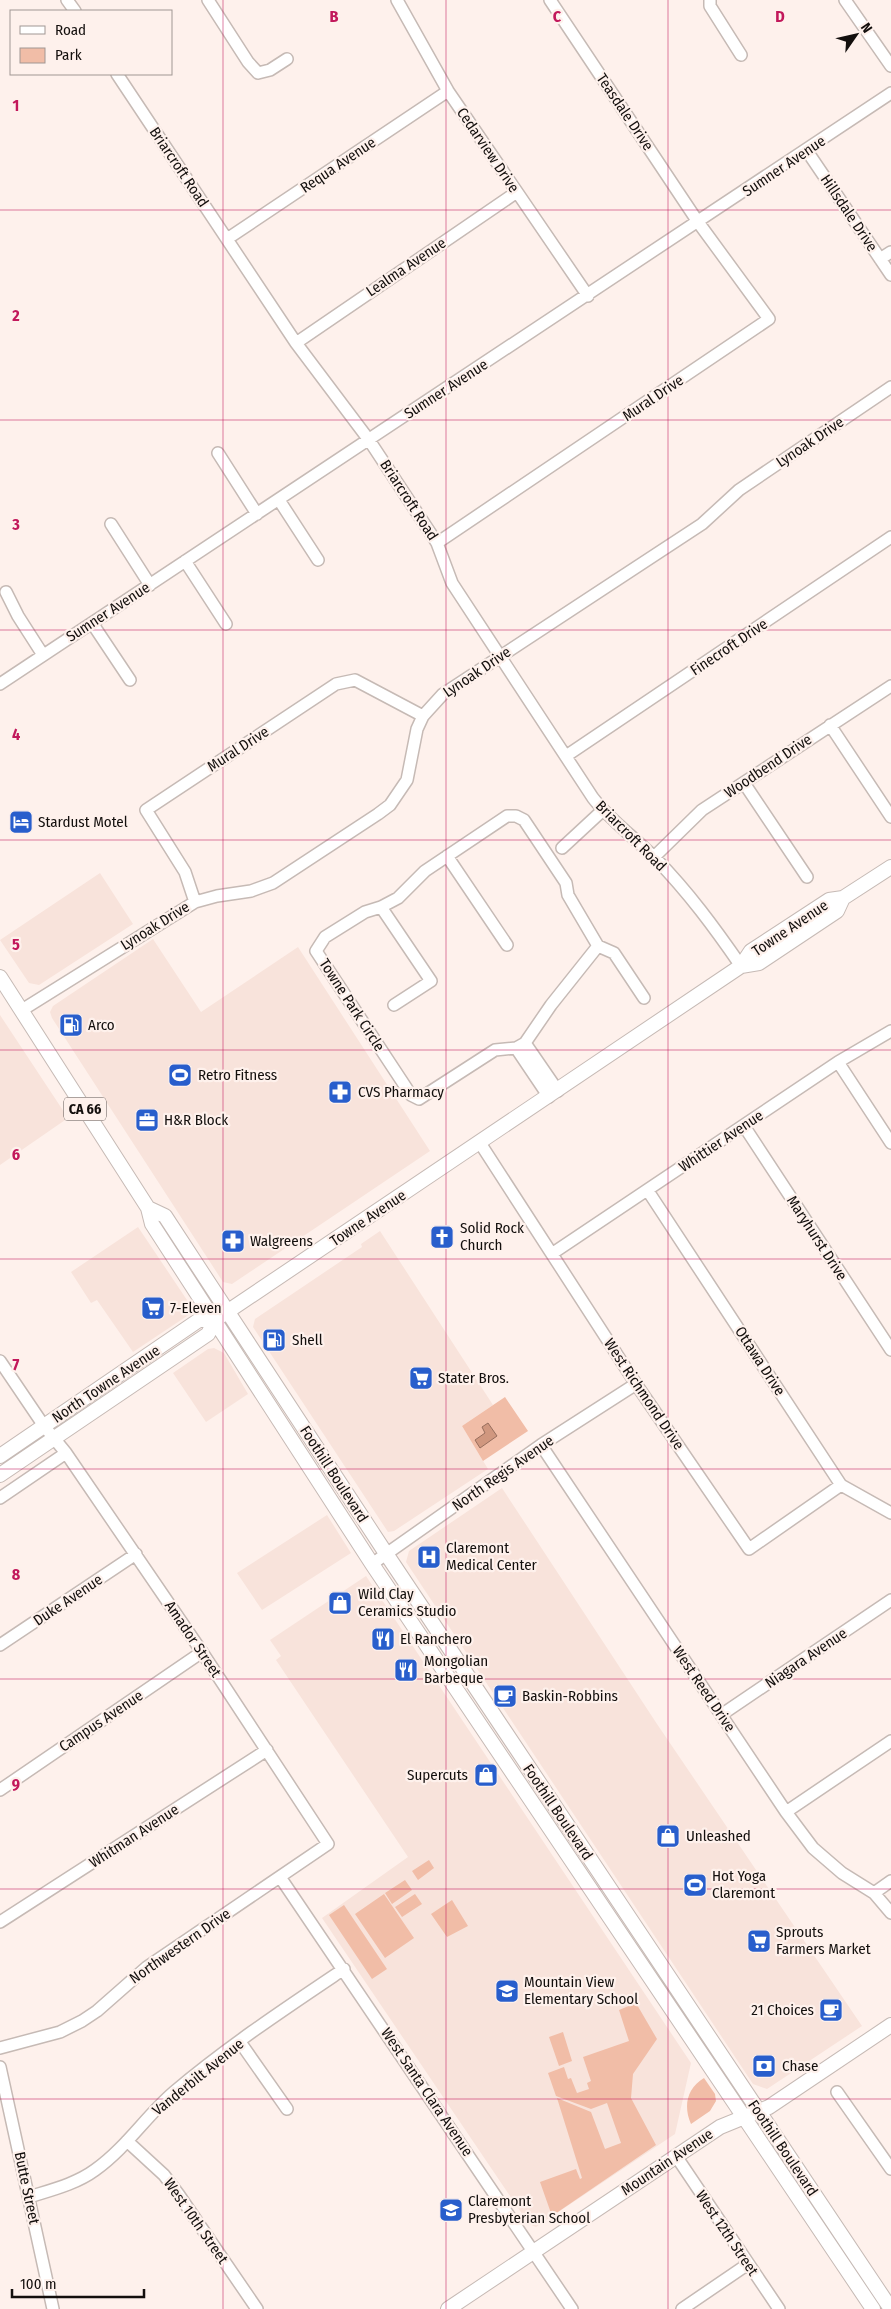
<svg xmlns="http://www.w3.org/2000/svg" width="891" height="2309" viewBox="0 0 891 2309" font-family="'Fira Sans Condensed',sans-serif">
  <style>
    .built { fill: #f8e3db }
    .green { fill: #f1bda7 }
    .water { fill: #d0977f; stroke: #976e5d }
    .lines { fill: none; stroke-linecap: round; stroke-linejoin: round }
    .minor-casing { stroke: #c6bab5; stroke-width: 14 }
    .major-casing { stroke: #c6bab5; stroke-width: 16 }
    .minor { stroke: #fff; stroke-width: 11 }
    .major { stroke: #fff; stroke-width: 14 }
    .grid { fill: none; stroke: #c2185b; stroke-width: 1; stroke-opacity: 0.55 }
    .labels { text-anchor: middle; stroke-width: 4.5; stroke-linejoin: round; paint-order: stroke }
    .shield { fill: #fef1ec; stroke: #5a5350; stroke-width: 1 }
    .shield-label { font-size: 14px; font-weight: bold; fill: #130f0d }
    .street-label { font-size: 15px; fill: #130f0d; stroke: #fef1ec }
    .poi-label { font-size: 15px; fill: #130f0d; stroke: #fef1ec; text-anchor: start }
    .grid-label { font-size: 16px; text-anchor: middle; font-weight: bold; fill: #c2185b; stroke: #fef1ec; stroke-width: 4.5; stroke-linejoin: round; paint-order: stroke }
  </style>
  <rect width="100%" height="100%" fill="#fef1ec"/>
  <path class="built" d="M100 873 133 924 39 985 29 983 0 940Z
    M153 939 201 1012 298 947 430 1151 232 1284 223 1282 52 1018 50 1012 53 1006Z
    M0 1015 68 1118 0 1165Z
    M138 1227 191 1306 190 1314 133 1352 97 1300 91 1303 71 1272Z
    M380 1231 493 1405 462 1426 488 1469 394 1531 388 1532 253 1327 255 1319 362 1247 361 1244Z
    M214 1348 224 1353 248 1394 206 1422 173 1373 208 1349Z
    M502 1488 657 1724 862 2026 767 2089 753 2084 406 1562 409 1551Z
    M327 1515 351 1553 262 1610 237 1573Z
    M366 1576 691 2063 675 2134 536 2227 529 2224 322 1918 408 1857 276 1660 281 1656 270 1640Z"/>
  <path class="green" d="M505 1397 528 1431 483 1461 462 1426Z
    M429 1860 434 1868 418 1880 412 1871Z
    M405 1880 412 1890 392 1904 385 1893Z
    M384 1894 414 1938 385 1958 355 1914Z
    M415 1894 422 1904 402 1917 395 1907Z
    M452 1900 468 1926 447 1937 431 1914Z
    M344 1905 387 1969 372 1979 329 1915Z
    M636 2003 657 2039 633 2074 631 2098 656 2145 552 2216 540 2182 576 2169 580 2179 582 2178 557 2098 591 2112 605 2149 621 2143 607 2103 591 2109 556 2096 548 2073 564 2067 568 2079 571 2078 577 2093 589 2089 587 2083 591 2081 583 2057 629 2041 619 2010Z
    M563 2032 572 2061 559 2066 549 2037Z
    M704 2078 715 2094 716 2101 710 2111 691 2124C683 2106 687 2088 704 2078Z"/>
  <path class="water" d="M488 1423 497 1436 480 1448 475 1440 485 1433 482 1427Z"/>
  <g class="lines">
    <g class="minor-casing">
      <path id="minor" d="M67 0 75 11
        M208 0 248 62 258 73 270 70 287 59
        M397 0 448 91 588 296
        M710 0V6L741 55
        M845 0 891 66
        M117 74 296 343 369 440 437 543 452 583 593 798C611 821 635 838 656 859 689 893 714 927 741 966
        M807 151 891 275
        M227 239 448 91
        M880 259 891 252
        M296 343 517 192
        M218 453 257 514
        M279 500 318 560
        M111 524 150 585
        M437 543 769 319 698 222 550 0
        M185 561 226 624
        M6 592 18 616 43 655
        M92 623 130 680
        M0 684 891 93
        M830 725 891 817
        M566 756 891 537
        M744 783 807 877
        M507 816H516L524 820 566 883 568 895 598 946 551 1005 525 1043 516 1048 495 1050 419 1099 411 1095 316 951 325 937 365 912 381 907 398 898 425 871Z
        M562 848 603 810
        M447 856 507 945
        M654 857 702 810 891 686
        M195 902 185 872 146 810 336 684 355 680 423 716
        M381 907 431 981 394 1005
        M598 946 614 953 644 998
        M22 1010 195 902 217 896 251 891 273 883 378 814 390 805 407 780 417 729 423 716 443 694 702 524 739 490 891 387
        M525 1043 558 1091
        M516 1048 549 1097
        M838 1062 891 1143
        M744 1126 891 1350
        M480 1143 636 1384 749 1549 841 1485
        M648 1191 841 1485 891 1513
        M553 1253 838 1062 891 1031
        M0 1361 44 1426 66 1453 202 1652 328 1844 147 1967 97 2011 82 2021 60 2032 0 2048
        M541 1445 786 1812 813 1848 842 1873 874 1893 891 1913
        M0 1498 66 1453
        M372 1564 541 1445 636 1384
        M0 1645 136 1554
        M721 1715 891 1600
        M0 1790 202 1652
        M786 1812 891 1741
        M280 1877 572 2309
        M874 1893 891 1881
        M0 1922 267 1750
        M240 2042 287 2109
        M0 2067 53 2309
        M837 2092 891 2169
        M127 2141 164 2175 179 2195 257 2309
        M676 2156 779 2309
        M29 2197C51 2190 76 2184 95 2170 126 2148 146 2116 174 2092 227 2047 286 2008 344 1969
        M682 2309 748 2264"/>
    </g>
    <g class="major-casing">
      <path id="major" d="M741 966 751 951 829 900 843 898 891 867
        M0 977 148 1208 152 1224 372 1564 873 2309
        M148 1208 165 1216 387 1555 891 2309
        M0 1456 199 1320H215
        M0 1475 208 1334 215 1320 741 966 759 963 837 911 843 898
        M448 2309 720 2127 769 2107 891 2025"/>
    </g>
    <use href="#minor" class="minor"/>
    <use href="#major" class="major"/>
  </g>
  <path class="grid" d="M223 0V2309M446 0V2309M668 0V2309M0 210H891M0 420H891M0 630H891M0 840H891M0 1050H891M0 1259H891M0 1469H891M0 1679H891M0 1889H891M0 2099H891"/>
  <defs>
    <g id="hotel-square" transform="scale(1.25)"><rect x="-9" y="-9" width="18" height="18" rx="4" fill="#285ecc" stroke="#fef1ec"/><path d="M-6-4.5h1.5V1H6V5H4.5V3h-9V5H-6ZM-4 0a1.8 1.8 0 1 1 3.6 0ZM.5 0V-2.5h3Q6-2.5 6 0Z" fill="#fff"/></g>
    <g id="fuel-square" transform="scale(1.25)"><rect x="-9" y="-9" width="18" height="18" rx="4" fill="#285ecc" stroke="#fef1ec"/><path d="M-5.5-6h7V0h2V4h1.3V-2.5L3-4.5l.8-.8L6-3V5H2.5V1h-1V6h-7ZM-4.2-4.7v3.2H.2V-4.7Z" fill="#fff"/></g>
    <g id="stadium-square" transform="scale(1.25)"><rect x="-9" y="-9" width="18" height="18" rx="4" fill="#285ecc" stroke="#fef1ec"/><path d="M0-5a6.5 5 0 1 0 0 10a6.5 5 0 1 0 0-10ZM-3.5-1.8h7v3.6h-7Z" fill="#fff"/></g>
    <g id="pharmacy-square" transform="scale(1.25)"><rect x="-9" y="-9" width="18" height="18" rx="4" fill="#285ecc" stroke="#fef1ec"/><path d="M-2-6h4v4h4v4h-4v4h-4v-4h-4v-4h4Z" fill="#fff"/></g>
    <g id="office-square" transform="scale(1.25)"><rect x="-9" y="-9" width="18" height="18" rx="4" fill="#285ecc" stroke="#fef1ec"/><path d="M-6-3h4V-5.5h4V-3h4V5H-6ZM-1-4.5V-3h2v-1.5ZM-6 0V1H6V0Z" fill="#fff"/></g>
    <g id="church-square" transform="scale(1.25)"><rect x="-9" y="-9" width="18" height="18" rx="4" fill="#285ecc" stroke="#fef1ec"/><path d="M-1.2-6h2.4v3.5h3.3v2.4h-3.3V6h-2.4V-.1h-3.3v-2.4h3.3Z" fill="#fff"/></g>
    <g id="supermarket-square" transform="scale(1.25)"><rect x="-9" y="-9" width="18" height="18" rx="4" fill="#285ecc" stroke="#fef1ec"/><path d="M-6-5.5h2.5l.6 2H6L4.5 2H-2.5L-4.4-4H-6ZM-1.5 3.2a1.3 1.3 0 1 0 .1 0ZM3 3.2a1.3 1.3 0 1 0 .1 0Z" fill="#fff"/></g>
    <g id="hospital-square" transform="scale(1.25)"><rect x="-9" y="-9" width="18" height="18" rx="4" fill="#285ecc" stroke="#fef1ec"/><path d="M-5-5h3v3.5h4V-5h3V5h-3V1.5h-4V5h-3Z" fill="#fff"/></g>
    <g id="shop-square" transform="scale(1.25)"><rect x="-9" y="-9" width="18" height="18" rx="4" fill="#285ecc" stroke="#fef1ec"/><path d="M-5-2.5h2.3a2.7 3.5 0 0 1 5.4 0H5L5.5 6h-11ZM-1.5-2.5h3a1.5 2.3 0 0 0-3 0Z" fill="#fff"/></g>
    <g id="restaurant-square" transform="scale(1.25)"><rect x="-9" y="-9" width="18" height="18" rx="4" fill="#285ecc" stroke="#fef1ec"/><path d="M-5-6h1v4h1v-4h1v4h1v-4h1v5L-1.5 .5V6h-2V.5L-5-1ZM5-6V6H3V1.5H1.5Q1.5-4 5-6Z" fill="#fff"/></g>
    <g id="cafe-square" transform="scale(1.25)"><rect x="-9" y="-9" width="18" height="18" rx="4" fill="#285ecc" stroke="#fef1ec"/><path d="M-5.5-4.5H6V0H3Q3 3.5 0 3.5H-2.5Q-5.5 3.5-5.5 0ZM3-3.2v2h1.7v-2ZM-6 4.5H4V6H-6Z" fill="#fff"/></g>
    <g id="school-square" transform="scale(1.25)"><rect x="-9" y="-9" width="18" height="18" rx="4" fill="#285ecc" stroke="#fef1ec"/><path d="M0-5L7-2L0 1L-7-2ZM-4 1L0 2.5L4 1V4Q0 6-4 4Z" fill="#fff"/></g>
    <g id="bank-square" transform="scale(1.25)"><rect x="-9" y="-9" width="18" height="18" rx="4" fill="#285ecc" stroke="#fef1ec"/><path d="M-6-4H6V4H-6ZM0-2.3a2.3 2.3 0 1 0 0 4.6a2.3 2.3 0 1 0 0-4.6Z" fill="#fff"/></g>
  </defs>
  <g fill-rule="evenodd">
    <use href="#hotel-square" x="21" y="822"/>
    <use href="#fuel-square" x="71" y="1025"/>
    <use href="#stadium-square" x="180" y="1075"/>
    <use href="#pharmacy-square" x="340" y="1092"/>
    <use href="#office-square" x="147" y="1120"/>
    <use href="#church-square" x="442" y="1237"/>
    <use href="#pharmacy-square" x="233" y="1241"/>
    <use href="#supermarket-square" x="153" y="1308"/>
    <use href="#fuel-square" x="274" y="1340"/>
    <use href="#supermarket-square" x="421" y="1378"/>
    <use href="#hospital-square" x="429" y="1557"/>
    <use href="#shop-square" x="340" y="1603"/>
    <use href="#restaurant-square" x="383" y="1639"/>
    <use href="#restaurant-square" x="406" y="1670"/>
    <use href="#cafe-square" x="505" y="1696"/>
    <use href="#shop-square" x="486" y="1775"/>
    <use href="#shop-square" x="668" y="1836"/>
    <use href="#stadium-square" x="695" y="1885"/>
    <use href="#supermarket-square" x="759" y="1941"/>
    <use href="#school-square" x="507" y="1991"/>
    <use href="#cafe-square" x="831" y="2010"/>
    <use href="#bank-square" x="764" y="2066"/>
    <use href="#school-square" x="451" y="2210"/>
  </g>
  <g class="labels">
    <rect class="shield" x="64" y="1097.5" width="42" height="23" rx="4"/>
    <g class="shield-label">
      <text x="85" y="1114">CA 66</text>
    </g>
    <g class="street-label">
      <text transform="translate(625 112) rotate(56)" y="5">Teasdale Drive</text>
      <text transform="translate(488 150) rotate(56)" y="5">Cedarview Drive</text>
      <text transform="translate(338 165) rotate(-34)" y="5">Requa Avenue</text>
      <text transform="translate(784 166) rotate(-34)" y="5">Sumner Avenue</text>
      <text transform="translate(179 167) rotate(56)" y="5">Briarcroft Road</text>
      <text transform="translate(849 213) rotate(56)" y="5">Hillsdale Drive</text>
      <text transform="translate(406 267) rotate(-34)" y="5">Lealma Avenue</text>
      <text transform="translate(446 389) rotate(-33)" y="5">Sumner Avenue</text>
      <text transform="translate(653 398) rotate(-34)" y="5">Mural Drive</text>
      <text transform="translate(810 442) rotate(-34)" y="5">Lynoak Drive</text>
      <text transform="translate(409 500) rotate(57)" y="5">Briarcroft Road</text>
      <text transform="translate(108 612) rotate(-33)" y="5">Sumner Avenue</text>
      <text transform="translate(729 647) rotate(-34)" y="5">Finecroft Drive</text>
      <text transform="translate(477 672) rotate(-34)" y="5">Lynoak Drive</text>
      <text transform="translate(238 749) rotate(-33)" y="5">Mural Drive</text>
      <text transform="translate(768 766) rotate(-34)" y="5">Woodbend Drive</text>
      <text transform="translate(631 836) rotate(45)" y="5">Briarcroft Road</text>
      <text transform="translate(155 926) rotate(-32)" y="5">Lynoak Drive</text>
      <text transform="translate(790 928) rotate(-34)" y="5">Towne Avenue</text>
      <text transform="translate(352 1005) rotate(57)" y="5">Towne Park Circle</text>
      <text transform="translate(721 1141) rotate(-34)" y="5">Whittier Avenue</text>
      <text transform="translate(368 1218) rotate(-34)" y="5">Towne Avenue</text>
      <text transform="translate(817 1238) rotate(57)" y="5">Maryhurst Drive</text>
      <text transform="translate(760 1361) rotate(57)" y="5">Ottawa Drive</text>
      <text transform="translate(106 1384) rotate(-34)" y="5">North Towne Avenue</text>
      <text transform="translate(644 1394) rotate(56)" y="5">West Richmond Drive</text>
      <text transform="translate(503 1473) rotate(-35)" y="5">North Regis Avenue</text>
      <text transform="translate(334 1474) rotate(57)" y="5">Foothill Boulevard</text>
      <text transform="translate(68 1600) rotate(-34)" y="5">Duke Avenue</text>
      <text transform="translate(193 1639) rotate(56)" y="5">Amador Street</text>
      <text transform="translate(806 1658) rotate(-34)" y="5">Niagara Avenue</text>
      <text transform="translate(704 1689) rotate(56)" y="5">West Reed Drive</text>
      <text transform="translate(101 1721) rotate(-34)" y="5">Campus Avenue</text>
      <text transform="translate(558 1812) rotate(56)" y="5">Foothill Boulevard</text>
      <text transform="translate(134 1836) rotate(-33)" y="5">Whitman Avenue</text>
      <text transform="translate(180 1946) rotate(-35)" y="5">Northwestern Drive</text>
      <text transform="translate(198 2077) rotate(-39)" y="5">Vanderbilt Avenue</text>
      <text transform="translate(427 2092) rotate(56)" y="5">West Santa Clara Avenue</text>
      <text transform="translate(783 2148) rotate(56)" y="5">Foothill Boulevard</text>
      <text transform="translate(667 2162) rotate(-34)" y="5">Mountain Avenue</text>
      <text transform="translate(27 2188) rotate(78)" y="5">Butte Street</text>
      <text transform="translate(196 2221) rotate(55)" y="5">West 10th Street</text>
      <text transform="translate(727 2233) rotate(56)" y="5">West 12th Street</text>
    </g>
    <g class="poi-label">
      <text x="38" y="827">Stardust Motel</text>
      <text x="88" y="1030">Arco</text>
      <text x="198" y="1080">Retro Fitness</text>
      <text x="358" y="1097">CVS Pharmacy</text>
      <text x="164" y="1125">H&amp;R Block</text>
      <text x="460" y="1233">Solid Rock<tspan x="460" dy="17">Church</tspan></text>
      <text x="250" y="1246">Walgreens</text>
      <text x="170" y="1313">7-Eleven</text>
      <text x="292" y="1345">Shell</text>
      <text x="438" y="1383">Stater Bros.</text>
      <text x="446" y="1553">Claremont<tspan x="446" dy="17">Medical Center</tspan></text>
      <text x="358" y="1599">Wild Clay<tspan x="358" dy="17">Ceramics Studio</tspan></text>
      <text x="400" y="1644">El Ranchero</text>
      <text x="424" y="1666">Mongolian<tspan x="424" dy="17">Barbeque</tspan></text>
      <text x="522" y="1701">Baskin-Robbins</text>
      <text x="468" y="1780" text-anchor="end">Supercuts</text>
      <text x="686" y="1841">Unleashed</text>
      <text x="712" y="1881">Hot Yoga<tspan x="712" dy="17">Claremont</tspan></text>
      <text x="776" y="1937">Sprouts<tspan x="776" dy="17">Farmers Market</tspan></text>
      <text x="524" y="1987">Mountain View<tspan x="524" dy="17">Elementary School</tspan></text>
      <text x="814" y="2015" text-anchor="end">21 Choices</text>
      <text x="782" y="2071">Chase</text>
      <text x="468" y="2206">Claremont<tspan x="468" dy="17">Presbyterian School</tspan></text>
    </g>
  </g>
  <g class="grid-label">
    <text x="334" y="22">B</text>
    <text x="557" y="22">C</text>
    <text x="780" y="22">D</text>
    <text x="16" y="111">1</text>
    <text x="16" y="321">2</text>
    <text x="16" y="530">3</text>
    <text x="16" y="740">4</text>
    <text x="16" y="950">5</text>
    <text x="16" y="1160">6</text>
    <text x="16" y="1370">7</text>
    <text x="16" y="1580">8</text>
    <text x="16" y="1790">9</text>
  </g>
  <rect x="10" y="10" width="162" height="65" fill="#fef1ec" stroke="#a09793"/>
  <rect x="20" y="26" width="25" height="8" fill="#ffffff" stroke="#a09793"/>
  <text x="55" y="35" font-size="15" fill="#130f0d">Road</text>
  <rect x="20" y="48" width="25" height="15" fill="#f1bda7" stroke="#a09793"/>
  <text x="55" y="60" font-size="15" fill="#130f0d">Park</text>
  <g transform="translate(856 35) rotate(56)" stroke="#fef1ec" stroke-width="4" paint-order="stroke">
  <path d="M0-4L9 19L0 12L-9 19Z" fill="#130f0d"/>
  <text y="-8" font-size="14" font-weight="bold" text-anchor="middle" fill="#130f0d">N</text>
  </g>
  <path d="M12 2289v8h132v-8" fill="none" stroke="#130f0d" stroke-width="2.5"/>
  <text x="20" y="2289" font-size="15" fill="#130f0d" stroke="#fef1ec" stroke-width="4" paint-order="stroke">100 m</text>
</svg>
